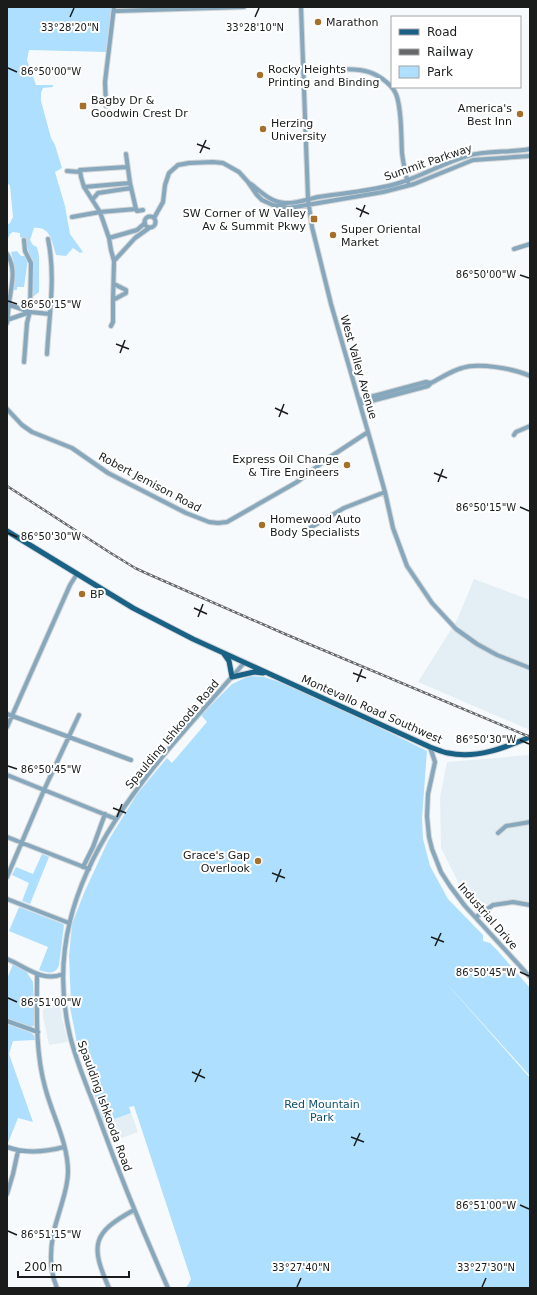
<svg xmlns="http://www.w3.org/2000/svg" width="537" height="1295" viewBox="0 0 537 1295" font-family="'DejaVu Sans',sans-serif">
  <style>
    .built { fill: #e4eff5 }
    .green { fill: #aedffe }
    .lines { fill: none; stroke-linecap: round; stroke-linejoin: round }
    .minor-casing { stroke: #d4d6d8; stroke-width: 6 }
    .major-casing { stroke: #d4d6d8; stroke-width: 7 }
    .minor { stroke: #86a7bc; stroke-width: 4 }
    .major { stroke: #196185; stroke-width: 5 }
    .rail-casing { stroke: #656768; stroke-width: 2.5 }
    .rail { stroke: #fff; stroke-width: 1; stroke-dasharray: 3; stroke-linecap: butt }
    .ticks { fill: none; stroke: #1a1c1c; stroke-width: 1.5 }
    .poi-dot { fill: #a5712a; stroke: #fff; stroke-width: 1.5 }
    .labels { text-anchor: middle; stroke-width: 4; stroke-linejoin: round; paint-order: stroke }
    .poi-label { font-size: 11px; fill: #1a1c1c; stroke: #fff; text-anchor: start }
    .street-label { font-size: 11px; fill: #1a1c1c; stroke: #fff }
    .park-label { font-size: 11px; fill: #0d506f; stroke: #fff }
    .ticks-label { font-size: 10px; text-anchor: middle; fill: #1a1c1c; stroke: #fff; stroke-width: 4; stroke-linejoin: round; paint-order: stroke }
  </style>
  <rect width="100%" height="100%" fill="#f7fafc"/>
  <path class="built" d="M474 579 530 600V730L418 682 457 620Z
    M530 755V908L511 905 469 904 441 848 440 797 447 762Z
    M60 1003 62 1018 68 1042 49 1045 43 1017V1009Z
    M131 1113 138 1132 111 1142 104 1123Z"/>
  <path class="green" d="M7 7H111L112 11 106 52 29 50 27 60 36 85H53V87L43 88 41 93V101L51 138 55 145 62 168 55 172 65 206 70 234 83 252 80 253 73 248 66 256 56 255C52 243 51 226 34 228L30 240 33 245 37 247 39 256V292L34 296H32L31 259 26 244V239L20 237V233L13 232 10 234 7 241V225L10 223 13 217 10 186 7 182Z
    M17 251 21 256H26L28 259 24 287H17V290H14V263L11 252Z
    M249 676 264 677 282 683 364 720 427 751 422 818 423 839 430 866 448 899 483 935V941L490 943 497 950 530 988V1076L440 976 530 1078V1288H185L188 1285 191 1279 134 1106 129 1107 131 1113 104 1123 77 1043 70 1007 73 1006 71 1005 69 956 72 924 84 893 108 841 137 794 167 758 172 763 207 722 201 715 232 684Z
    M42 854 49 857 30 904 22 901 29 883 12 875 16 867 33 874Z
    M19 907 63 924 64 925 59 965C56 975 48 973 39 970L48 947 9 931Z
    M13 964 26 971 33 982 35 1025 31 1027 7 1018V979Z
    M7 1024 32 1033 34 1036 35 1040 13 1041 9 1054 33 1122 18 1118 8 1143H7Z"/>
  <g class="lines">
    <g class="minor-casing">
      <path id="minor" d="M301 7 308 199 312 227 331 304 368 432 385 492 393 528 407 566 432 603 456 629 477 644 497 655 530 668
        M115 11 244 7
        M303 70C323 70 345 67 365 71 376 73 391 83 396 94 402 109 401 136 402 153 403 162 405 171 407 180L408 182
        M106 106 105 82 114 7
        M126 154 130 183 136 209
        M67 171 80 172
        M251 184C262 193 271 202 285 203 294 204 309 199 318 197 345 193 373 191 399 183 422 176 443 163 467 156 487 150 509 153 530 149
        M84 187 130 183
        M93 199 98 193 131 188
        M144.5 222a5.5 5.5 0 1 1 11 0a5.5 5.5 0 1 1-11 0Z
        M72 217 100 212 136 209 137 211 143 210
        M154 218 163 202 165 185 169 173 178 165 189 163 213 162 223 163 239 172 248 182 257 195 262 200 273 205 289 208 383 192 414 184 473 160 530 156
        M109 238 137 230 145 223
        M24 240 25 251 31 263 30 311 27 323 24 362
        M514 249 530 244
        M7 254C17 269 11 287 9 303 8 310 8 316 7 323
        M114 261 135 238 149 228
        M113 300 114 261 111 250 109 238 100 212 84 187 81 177 80 170 127 167
        M7 304 30 312 50 314
        M7 320 30 312
        M111 326 113 322V300L126 293V290L114 284
        M47 354C49 316 56 277 48 239
        M359 400 426 382 431 383
        M360 404 428 386 431 383C441 378 451 371 462 368 478 362 515 369 530 376
        M7 409 22 425 32 432 72 448 108 473 186 513 209 522 218 523 227 522 297 482 327 459 368 432
        M514 435 516 432 530 426
        M310 528 344 508 385 492
        M7 714 131 760
        M7 727 70 585 77 574
        M430 747 435 762 428 794 427 816 429 837 432 849 441 872 450 886 465 906 530 977
        M7 775 116 819
        M498 833 506 826 530 822
        M7 837 89 869
        M83 867 93 847 105 814
        M7 877 44 790 79 715
        M7 899 69 923
        M476 917 493 905 513 902 530 905
        M7 959C25 966 42 983 63 974
        M37 974C37 1011 35 1051 45 1087 52 1115 68 1142 68 1172 68 1186 63 1199 59 1213 51 1237 47 1265 57 1288
        M7 1021 38 1032
        M7 1147C26 1154 45 1152 64 1147
        M7 1194 13 1174 18 1151
        M109 1288C90 1245 92 1233 134 1210
        M168 1288C143 1232 120 1176 99 1118 89 1090 75 1061 69 1031 52 954 73 886 115 821 152 763 200 714 244 663"/>
    </g>
    <g class="major-casing">
      <path id="major" d="M7 531 133 608 193 639 430 747C436 749 442 752 448 753 477 759 504 748 530 737
        M224 654 229 661 232 677 254 672 263 673"/>
    </g>
    <use href="#minor" class="minor"/>
    <use href="#major" class="major"/>
    <g class="rail-casing">
      <path id="rail" d="M7 486 109 552 135 568 148 574 285 634 530 737"/>
    </g>
    <use href="#rail" class="rail"/>
  </g>
  <path class="ticks" d="M70 17 74 8M255 17 259 8M8 68 17 72M197 144 210 149M200 153 206 140M356 208 369 214M360 217 365 205M520 275 529 278M8 301 17 304M116 344 129 349M120 353 125 340M275 408 288 414M279 417 284 404M434 473 447 478M438 482 443 469M520 507 529 511M8 533 17 537M194 608 207 614M198 617 203 604M353 673 366 678M357 682 362 669M520 740 529 744M8 766 17 769M113 808 126 813M117 817 122 804M272 873 285 878M276 882 281 869M431 937 444 942M435 946 441 933M520 972 529 976M8 998 17 1002M192 1072 205 1078M195 1082 201 1069M351 1137 364 1142M354 1146 360 1133M520 1205 529 1209M8 1231 17 1235M297 1287 301 1278M482 1287 486 1278"/>
  <g class="poi-dot">
    <circle cx="318" cy="22" r="4"/>
    <circle cx="260" cy="75" r="4"/>
    <rect x="79" y="102" width="8" height="8" rx="2"/>
    <circle cx="520" cy="114" r="4"/>
    <circle cx="263" cy="129" r="4"/>
    <rect x="310" y="215" width="8" height="8" rx="2"/>
    <circle cx="333" cy="235" r="4"/>
    <circle cx="347" cy="465" r="4"/>
    <circle cx="262" cy="525" r="4"/>
    <circle cx="82" cy="594" r="4"/>
    <circle cx="258" cy="861" r="4"/>
  </g>
  <g class="labels">
    <g class="poi-label">
      <text x="326" y="26">Marathon</text>
      <text x="268" y="73">Rocky Heights<tspan x="268" dy="13">Printing and Binding</tspan></text>
      <text x="91" y="104">Bagby Dr &amp;<tspan x="91" dy="13">Goodwin Crest Dr</tspan></text>
      <text x="512" y="112" text-anchor="end">America's<tspan x="512" dy="13">Best Inn</tspan></text>
      <text x="271" y="127">Herzing<tspan x="271" dy="13">University</tspan></text>
      <text x="306" y="217" text-anchor="end">SW Corner of W Valley<tspan x="306" dy="13">Av &amp; Summit Pkwy</tspan></text>
      <text x="341" y="233">Super Oriental<tspan x="341" dy="13">Market</tspan></text>
      <text x="339" y="463" text-anchor="end">Express Oil Change<tspan x="339" dy="13">&amp; Tire Engineers</tspan></text>
      <text x="270" y="523">Homewood Auto<tspan x="270" dy="13">Body Specialists</tspan></text>
      <text x="90" y="598">BP</text>
      <text x="250" y="859" text-anchor="end">Grace's Gap<tspan x="250" dy="13">Overlook</tspan></text>
    </g>
    <g class="street-label">
      <text transform="translate(428 162) rotate(-19)" y="4">Summit Parkway</text>
      <text transform="translate(359 367) rotate(74)" y="4">West Valley Avenue</text>
      <text transform="translate(150 482) rotate(28)" y="4">Robert Jemison Road</text>
      <text transform="translate(372 709) rotate(24)" y="4">Montevallo Road Southwest</text>
      <text transform="translate(172 734) rotate(-50)" y="4">Spaulding Ishkooda Road</text>
      <text transform="translate(488 916) rotate(49)" y="4">Industrial Drive</text>
      <text transform="translate(105 1106) rotate(70)" y="4">Spaulding Ishkooda Road</text>
    </g>
    <g class="park-label">
      <text x="322" y="1108">Red Mountain<tspan x="322" dy="13">Park</tspan></text>
    </g>
  </g>
  <g class="ticks-label">
    <text x="70" y="31">33°28'20"N</text>
    <text x="255" y="31">33°28'10"N</text>
    <text x="51" y="75">86°50'00"W</text>
    <text x="486" y="278">86°50'00"W</text>
    <text x="51" y="308">86°50'15"W</text>
    <text x="486" y="511">86°50'15"W</text>
    <text x="51" y="540">86°50'30"W</text>
    <text x="486" y="743">86°50'30"W</text>
    <text x="51" y="773">86°50'45"W</text>
    <text x="486" y="976">86°50'45"W</text>
    <text x="51" y="1006">86°51'00"W</text>
    <text x="486" y="1209">86°51'00"W</text>
    <text x="51" y="1238">86°51'15"W</text>
    <text x="301" y="1271">33°27'40"N</text>
    <text x="486" y="1271">33°27'30"N</text>
  </g>
  <rect width="537" height="1295" fill="none" stroke="#1a1c1c" stroke-width="16"/>
  <rect x="391" y="16" width="130" height="72" fill="#ffffff" stroke="#a3a4a4"/>
  <rect x="399" y="29" width="20" height="6" fill="#196185" stroke="#a3a4a4"/>
  <text x="427" y="36" font-size="12" fill="#1a1c1c">Road</text>
  <rect x="399" y="49" width="20" height="6" fill="#656768" stroke="#a3a4a4"/>
  <text x="427" y="56" font-size="12" fill="#1a1c1c">Railway</text>
  <rect x="399" y="66" width="20" height="12" fill="#aedffe" stroke="#a3a4a4"/>
  <text x="427" y="76" font-size="12" fill="#1a1c1c">Park</text>
  <path d="M18 1271v6h111v-6" fill="none" stroke="#1a1c1c" stroke-width="2"/>
  <text x="24" y="1271" font-size="12" fill="#1a1c1c" stroke="#ffffff" stroke-width="3" paint-order="stroke">200 m</text>
</svg>
